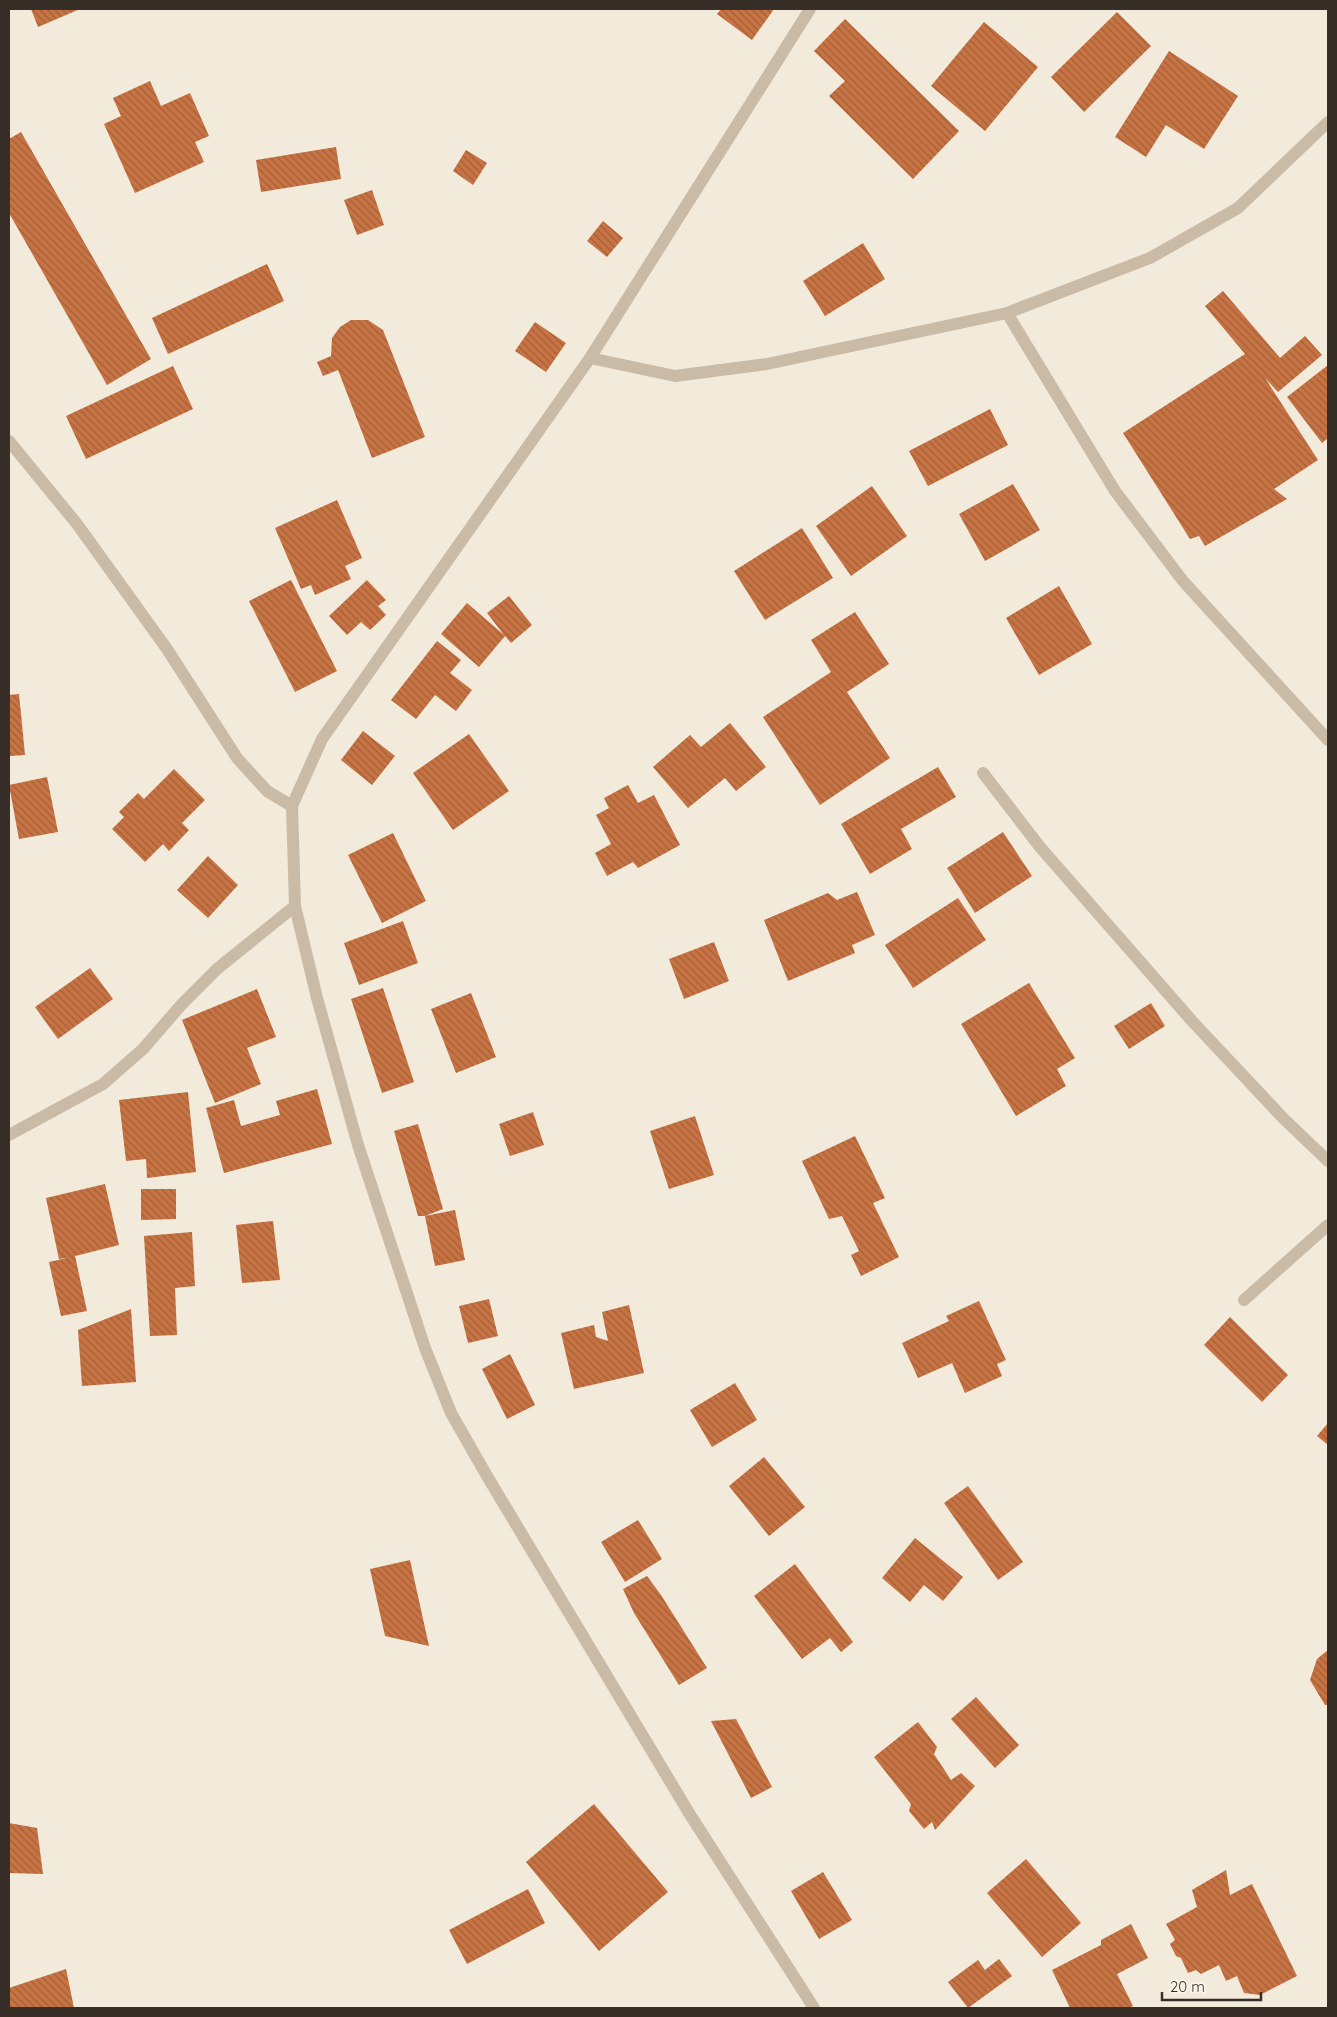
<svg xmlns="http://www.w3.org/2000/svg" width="1337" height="2017" viewBox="0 0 1337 2017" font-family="Quicksand,sans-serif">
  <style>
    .building { fill: url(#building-back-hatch) }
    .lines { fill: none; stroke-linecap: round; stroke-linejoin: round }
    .minor { stroke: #cabba7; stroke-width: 12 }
  </style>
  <defs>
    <pattern id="building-back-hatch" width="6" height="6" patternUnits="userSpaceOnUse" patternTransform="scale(1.25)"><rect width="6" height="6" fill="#c77343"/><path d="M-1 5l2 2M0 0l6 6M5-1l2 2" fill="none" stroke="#a25f38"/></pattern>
  </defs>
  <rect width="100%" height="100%" fill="#f2eadb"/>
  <path class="building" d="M31 9H80L38 27Z
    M721 9H774L752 40 717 14Z
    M1117 12 1151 46 1084 112 1051 77Z
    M845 19 959 131 913 179 829 96 845 81 814 51Z
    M984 22 1038 67 985 131 931 86Z
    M1169 51 1238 96 1204 149 1166 125 1146 157 1115 137Z
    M150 81 161 106 190 93 209 136 195 142 204 162 135 193 104 124 121 116 113 98Z
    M21 132 151 359 107 385 9 213V139Z
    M336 147 341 179 261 192 256 160Z
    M466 150 487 163 473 185 453 171Z
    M372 190 384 225 357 235 344 200Z
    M603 221 623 238 607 257 587 241Z
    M863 243 885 279 825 316 803 281Z
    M267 264 284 301 168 354 152 318Z
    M1223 291 1280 358 1305 336 1322 355 1278 392 1265 378 1318 460 1274 489 1287 499 1205 546 1199 536 1190 539 1123 433 1245 354 1205 306Z
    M351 320H368L383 330 425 437 372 458 338 370 323 376 317 362 331 356 332 338 340 327Z
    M535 322 566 343 546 372 515 351Z
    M1328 365V438L1322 443 1287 397Z
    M173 366 193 409 86 459 66 416Z
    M990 409 1008 445 928 486 909 451Z
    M1013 484 1040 530 985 561 959 514Z
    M872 486 907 536 851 576 816 526Z
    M337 500 362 558 345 566 351 579 315 595 311 585 301 589 275 528Z
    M802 528 833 578 765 620 734 571Z
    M291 580 337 671 295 692 249 601Z
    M367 580 386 600 378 606 386 615 370 630 361 622 347 635 329 616Z
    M1059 586 1092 644 1039 675 1006 618Z
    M509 596 532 625 511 643 505 636 479 667 441 634 467 603 504 635 487 613Z
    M855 612 889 664 847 692 890 758 820 805 763 717 831 672 811 640Z
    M437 641 461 660 450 673 472 690 456 711 435 695 416 719 391 700Z
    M19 694 25 755 9 756V695Z
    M730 723 766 767 736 791 725 778 688 808 653 767 690 735 701 747Z
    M363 731 395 756 372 785 341 760Z
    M469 734 509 791 453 830 413 773Z
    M938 767 956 797 901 829 912 849 870 874 841 824Z
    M174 769 205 800 182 823 189 830 169 851 163 844 145 862 112 829 124 817 119 812 138 793 144 799Z
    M47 777 58 832 19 839 9 785Z
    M628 785 638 803 654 795 680 845 638 868 633 862 607 876 595 853 611 844 596 815 609 808 604 798Z
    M1003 832 1032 876 975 913 947 868Z
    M393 833 426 901 382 923 348 855Z
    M208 856 238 885 208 918 177 890Z
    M857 892 875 935 852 945 855 953 788 981 764 920 828 893 837 900Z
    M958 898 986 940 913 988 885 945Z
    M403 921 418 963 359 985 344 943Z
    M714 942 729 981 684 999 669 959Z
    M90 968 113 999 58 1039 35 1007Z
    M1029 983 1075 1058 1057 1069 1066 1086 1016 1116 961 1024Z
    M383 988 414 1082 382 1093 351 999Z
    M257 989 276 1037 247 1048 261 1084 215 1103 182 1020Z
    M471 993 496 1057 456 1073 431 1009Z
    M1151 1003 1165 1026 1129 1049 1114 1026Z
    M317 1089 332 1144 224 1173 206 1108 234 1100 241 1126 280 1115 276 1101Z
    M188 1092 196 1172 147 1178 146 1159 126 1161 119 1100Z
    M533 1112 544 1145 510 1156 499 1124Z
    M695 1116 714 1175 669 1189 650 1131Z
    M418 1124 443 1209 425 1216H418L394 1131Z
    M855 1136 885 1198 873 1203 899 1257 861 1276 851 1255 859 1251 842 1216 829 1219 802 1161Z
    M105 1184 119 1245 75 1256 87 1311 61 1316 49 1262 67 1258 59 1259 46 1198Z
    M141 1189H176V1219L141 1220Z
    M455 1210 465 1260 435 1266 425 1216Z
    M273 1221 280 1280 242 1283 236 1225Z
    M192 1232 195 1286 175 1288 177 1335 150 1336 144 1236Z
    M489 1299 498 1336 468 1343 459 1306Z
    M979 1301 1006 1360 997 1364 1002 1376 965 1393 952 1363 918 1378 902 1343 949 1321 946 1316Z
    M629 1305 644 1373 574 1389 561 1333 594 1325 596 1337 608 1341 602 1312Z
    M131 1309 136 1382 82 1386 78 1330Z
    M1230 1317 1288 1375 1262 1402 1204 1345Z
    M510 1354 535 1405 507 1419 482 1369Z
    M735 1383 757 1420 712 1447 690 1410Z
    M1328 1423V1445L1317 1436Z
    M764 1457 805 1507 769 1536 729 1486Z
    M968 1486 1023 1562 998 1580 944 1503Z
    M638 1520 662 1559 625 1582 601 1542Z
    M915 1538 963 1577 943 1601 924 1585 910 1602 882 1578Z
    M410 1560 429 1646 385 1636 370 1569Z
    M795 1564 853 1642 841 1652 830 1638 802 1659 754 1596Z
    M647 1576 661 1595 707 1668 679 1685 634 1613 623 1589Z
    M1328 1650V1705H1325L1310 1680 1317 1659Z
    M976 1697 1019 1745 995 1768 951 1719Z
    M736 1719 772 1787 751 1798 711 1721Z
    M918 1722 937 1747 934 1754 951 1780 961 1773 975 1786 935 1830 932 1822 924 1829 909 1811 911 1804 874 1757Z
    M594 1804 668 1892 599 1951 526 1862Z
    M9 1823 37 1828 43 1874 9 1873Z
    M1026 1859 1081 1923 1042 1957 987 1893Z
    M1226 1870 1230 1895 1252 1884 1297 1976 1260 1995 1244 1993 1237 1976 1226 1981 1219 1965 1201 1974 1196 1970 1188 1973 1181 1958 1176 1956 1170 1944 1175 1940 1166 1924 1197 1907 1192 1890Z
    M823 1872 852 1920 819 1939 791 1891Z
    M528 1889 545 1923 467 1964 449 1930Z
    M1131 1924 1148 1958 1117 1974 1133 2006 1129 2008H1070L1052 1970 1101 1945V1940Z
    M999 1959 1012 1976 968 2008 948 1982 978 1960 985 1970Z
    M66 1969 74 2008H9V1988Z"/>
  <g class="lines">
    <path class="minor" d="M810 9 590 358 322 739 292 806 295 906 317 998 358 1145 425 1348 451 1413 487 1476 689 1813 814 2008
      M1007 313 1115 491 1183 581 1328 740
      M590 358 675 376 767 364 1007 313 1150 258 1238 208 1328 122
      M9 441 77 524 167 649 237 758 267 791 292 806
      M983 773 1040 847 1192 1021 1283 1118 1328 1161
      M9 1135 103 1084 143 1049 182 1004 217 969 295 906
      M1244 1300 1328 1225"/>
  </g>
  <rect width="1337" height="2017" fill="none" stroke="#362e27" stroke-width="20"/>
  <path d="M1162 1992v8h99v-8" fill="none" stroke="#362e27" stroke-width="2.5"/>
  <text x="1170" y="1992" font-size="15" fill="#362e27" stroke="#faf3e7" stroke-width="4" paint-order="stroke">20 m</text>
</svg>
